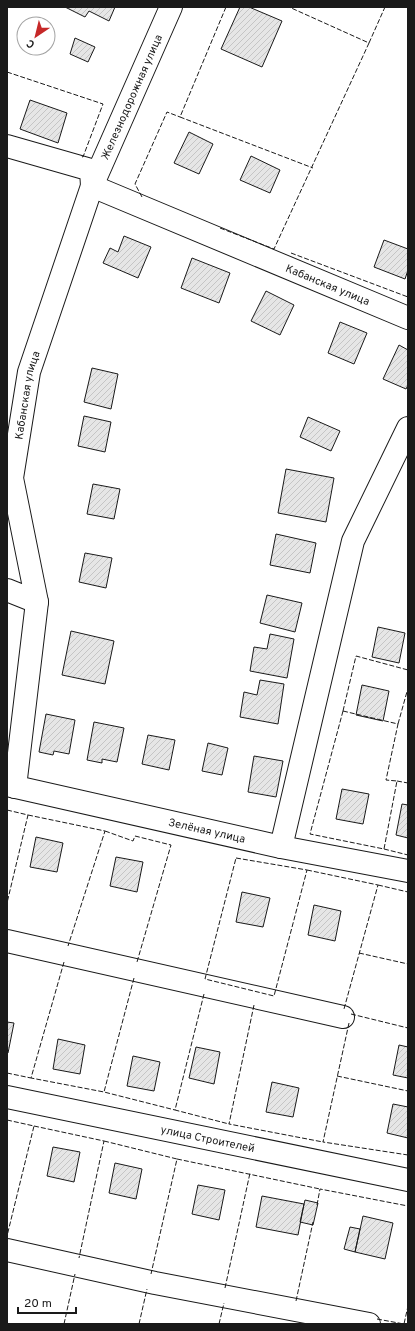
<svg xmlns="http://www.w3.org/2000/svg" width="415" height="1331" viewBox="0 0 415 1331" font-family="Overpass,sans-serif">
  <style>
    .building { fill: url(#building-hatch); stroke: #1a1a1a }
    .lines { fill: none; stroke-linecap: round; stroke-linejoin: round }
    .minor-casing { stroke: #1a1a1a; stroke-width: 24 }
    .minor { stroke: #fff; stroke-width: 22 }
    .fence { stroke: #1a1a1a; stroke-width: 1; stroke-dasharray: 5 2; stroke-linecap: butt }
    .labels { text-anchor: middle; stroke-width: 3; stroke-linejoin: round; paint-order: stroke }
    .street-label { font-size: 11px; fill: #1a1a1a; stroke: #fff }
  </style>
  <defs>
    <pattern id="building-hatch" width="6" height="6" patternUnits="userSpaceOnUse"><rect width="6" height="6" fill="#e6e6e6"/><path d="M-1 1l2-2M0 6l6-6M5 7l2-2" fill="none" stroke="#c5c5c5"/></pattern>
  </defs>
  <rect width="100%" height="100%" fill="#fff"/>
  <path class="building" d="M65 7H115L109 21 89 11 85 17Z
    M240 7H249L282 21 262 67 221 49Z
    M75 38 95 47 88 62 70 54Z
    M30 100 67 113 58 143 20 129Z
    M189 132 213 144 199 174 174 163Z
    M251 156 280 170 270 193 240 180Z
    M124 236 151 247 138 278 103 263 110 248 118 252Z
    M384 240 408 249V270L405 279 374 267Z
    M192 258 230 273 219 303 181 288Z
    M266 291 294 305 280 335 251 321Z
    M340 322 367 333 354 364 328 353Z
    M399 345 408 350V385L406 389 383 379Z
    M92 368 118 374 111 409 84 402Z
    M84 416 111 422 105 452 78 446Z
    M308 417 340 431 331 451 300 437Z
    M286 469 334 478 326 522 278 513Z
    M93 484 120 489 114 519 87 514Z
    M276 534 316 543 310 573 270 565Z
    M85 553 112 558 106 588 79 582Z
    M267 595 302 603 295 632 260 623Z
    M378 627 405 633 399 663 372 657Z
    M71 631 114 641 105 684 62 675Z
    M270 634 294 639 287 678 250 671 254 647 267 649Z
    M260 680 284 684 278 724 240 717 244 692 257 695Z
    M362 685 389 691 383 721 356 715Z
    M46 714 75 720 69 754 54 751 53 755 39 752Z
    M94 722 124 728 117 762 102 759V763L87 760Z
    M148 735 175 740 169 770 142 764Z
    M208 743 228 748 222 775 202 771Z
    M254 756 283 761 276 797 248 792Z
    M342 789 369 794 363 824 336 819Z
    M402 804 408 805V838L396 835Z
    M36 837 63 843 57 872 30 867Z
    M116 857 143 862 137 892 110 886Z
    M242 892 270 898 263 927 236 922Z
    M314 905 341 911 335 941 308 935Z
    M7 1022 14 1023 8 1053H7Z
    M58 1039 85 1045 80 1074 53 1069Z
    M399 1045 408 1047V1078L393 1075Z
    M196 1047 220 1052 214 1084 189 1078Z
    M133 1056 160 1062 154 1091 127 1086Z
    M272 1082 299 1088 293 1117 266 1112Z
    M393 1104 408 1107V1138L387 1133Z
    M53 1147 80 1152 74 1182 47 1176Z
    M115 1163 142 1169 136 1199 109 1193Z
    M198 1185 225 1190 219 1220 192 1214Z
    M262 1196 304 1204 298 1235 256 1227Z
    M305 1200 318 1203 313 1225 300 1222Z
    M363 1216 393 1223 385 1259 355 1252Z
    M350 1227 360 1229 355 1252 344 1249Z"/>
  <g class="lines">
    <g class="minor-casing">
      <g id="minor">
        <path id="s1" d="M7 146 91 170 92 186 408 318"/>
        <path id="s2" d="M7 590 37 602 12 478 29 372 92 186 171 7"/>
        <path id="s3" d="M7 785 281 847 408 871"/>
        <path d="M15 787 37 602"/>
        <path d="M281 847 353 541 408 428"/>
        <path d="M7 941 343 1017"/>
        <path id="s4" d="M7 1097 408 1180"/>
        <path d="M7 1250 155 1283 369 1324"/>
      </g>
    </g>
    <use href="#minor" class="minor"/>
    <path class="fence" d="M226 7 180 117 313 168
      M369 43 385 7
      M7 72 103 104 83 157 80 156
      M142 197 135 184 167 112 180 117
      M220 228 274 249 369 43 289 7
      M291 253 408 297
      M343 711 398 724 386 780 397 781 384 849 310 834Z
      M343 711 356 656 408 670
      M398 724 408 688
      M397 781 408 783
      M7 810 28 815 7 903
      M28 815 105 831 68 946
      M105 831 133 841 135 836 171 845 137 962
      M384 849 408 855
      M236 858 307 870 274 996 205 979Z
      M307 870 378 885 344 1009
      M378 885 408 892
      M359 953 408 964
      M64 962 31 1078 104 1092
      M134 978 104 1092 175 1110
      M204 994 175 1110 229 1124
      M254 1005 229 1124 323 1142
      M351 1014 408 1028
      M349 1023 323 1142 408 1155
      M7 1073 31 1078
      M337 1076 408 1091
      M7 1120 34 1126 7 1236
      M34 1126 104 1141 79 1258
      M104 1141 177 1159 151 1274
      M177 1159 320 1189
      M317 1205 320 1189 408 1206
      M225 1288 250 1173
      M296 1301 313 1222
      M377 1319 404 1324 408 1306
      M64 1324 75 1274
      M139 1324 147 1289
      M219 1324 224 1303"/>
  </g>
  <g class="labels">
    <g class="street-label">
      <text dy="4" stroke="none"><textPath href="#s2" startOffset="560">Железнодорожная улица</textPath></text>
      <text dy="4" stroke="none"><textPath href="#s1" startOffset="359">Кабанская улица</textPath></text>
      <text dy="4" stroke="none"><textPath href="#s2" startOffset="243">Кабанская улица</textPath></text>
      <text dy="4" stroke="none"><textPath href="#s3" startOffset="205">Зелёная улица</textPath></text>
      <text dy="4" stroke="none"><textPath href="#s4" startOffset="205">улица Строителей</textPath></text>
    </g>
  </g>
  <rect width="415" height="1331" fill="none" stroke="#1a1a1a" stroke-width="16"/>
  <g transform="translate(36 36) rotate(215)"><circle r="19" fill="#ffffff" stroke="#a3a3a3"/>
  <path d="M0-3L7 15L0 10L-7 15Z" fill="#c62828"/>
  <text y="-6" font-size="11" font-weight="bold" text-anchor="middle" fill="#1a1a1a">С</text>
  </g>
  <path d="M18 1307v6h58v-6" fill="none" stroke="#1a1a1a" stroke-width="2"/>
  <text x="24" y="1307" font-size="12" fill="#1a1a1a" stroke="#ffffff" stroke-width="3" paint-order="stroke">20 m</text>
</svg>
